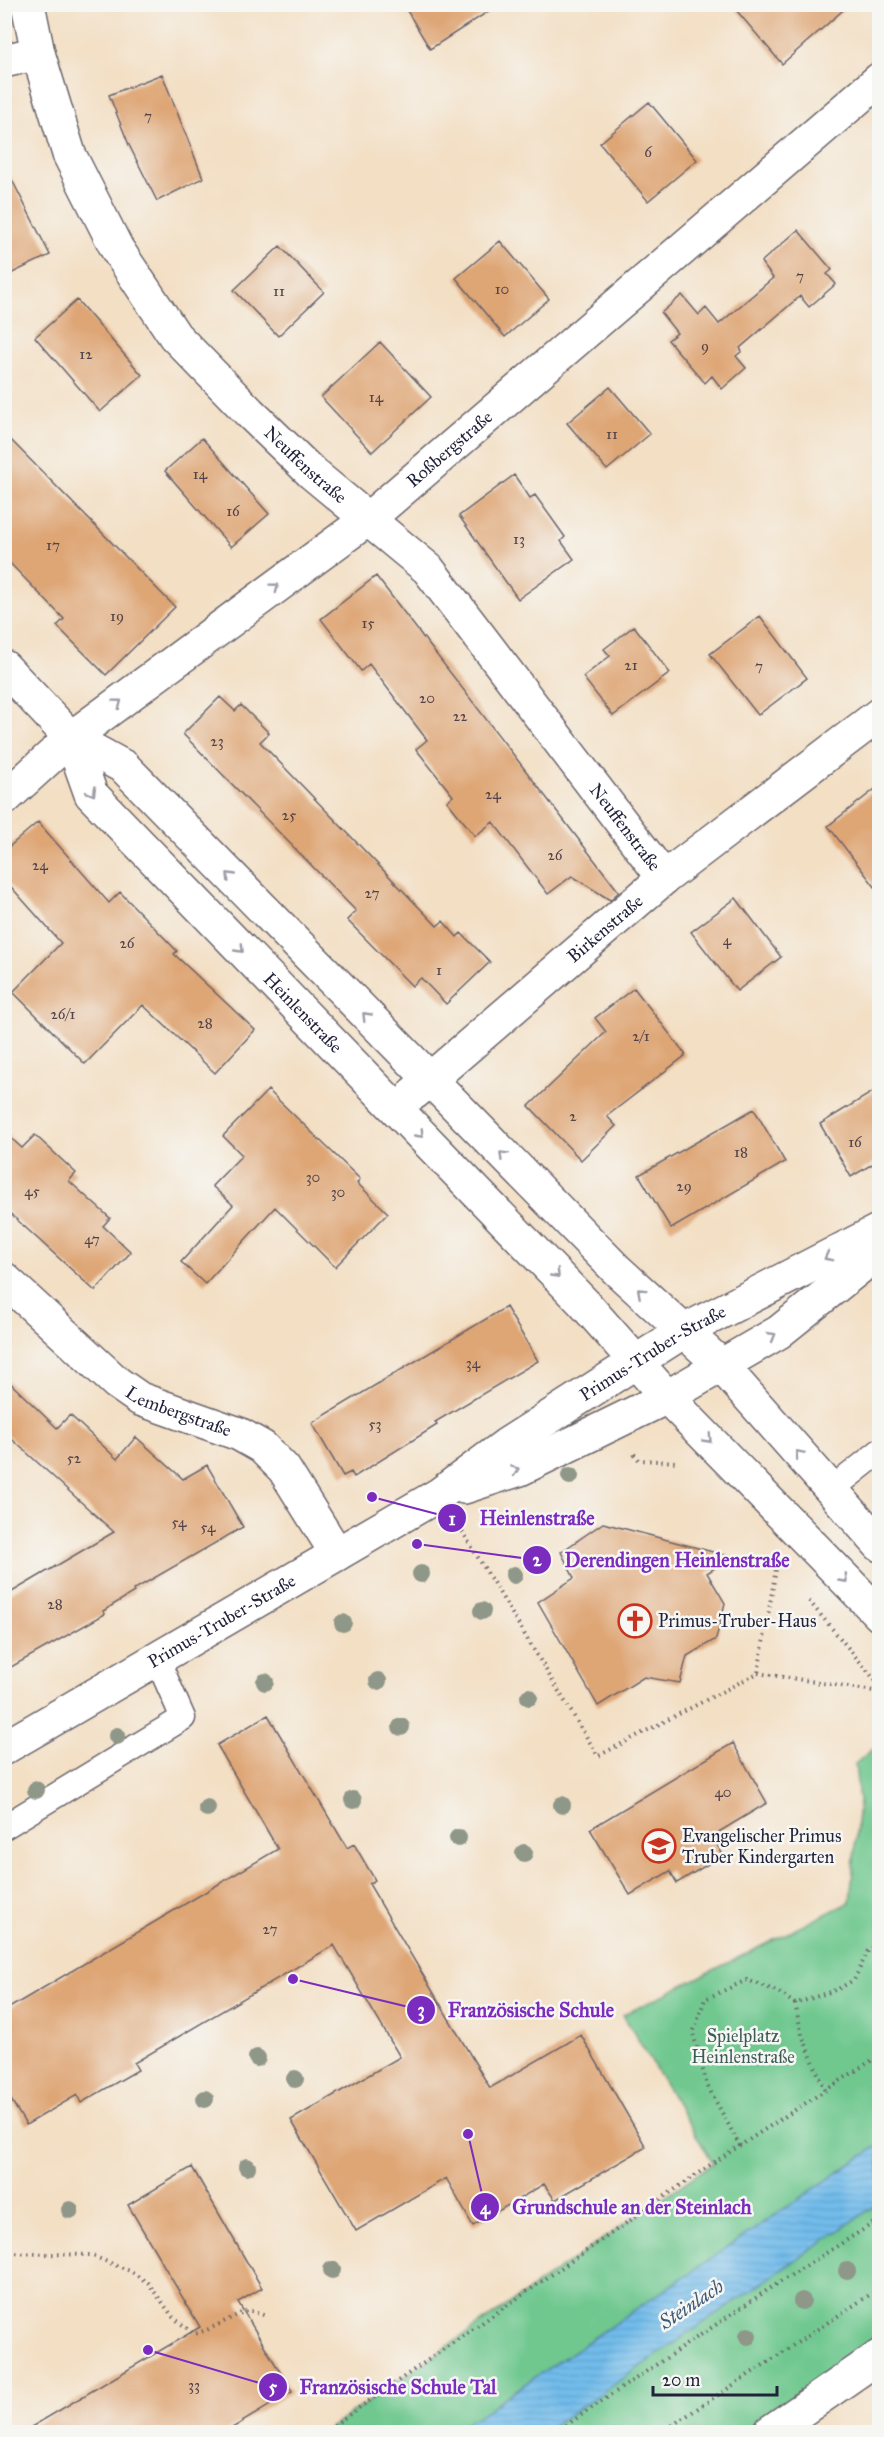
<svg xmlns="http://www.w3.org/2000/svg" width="884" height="2437" viewBox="0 0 884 2437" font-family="'IM FELL Great Primer',serif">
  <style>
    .green { fill: #6fc88f; stroke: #487565; stroke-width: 1.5 }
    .water { fill: url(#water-rules); stroke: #4a6f93; stroke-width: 1.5 }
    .building { fill: #dea574 }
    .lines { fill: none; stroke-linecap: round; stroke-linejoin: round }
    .lane-casing { stroke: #6b646b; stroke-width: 27 }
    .street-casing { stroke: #6b646b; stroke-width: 36 }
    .path { stroke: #6b646b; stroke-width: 4; stroke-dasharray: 1.5 4.5; stroke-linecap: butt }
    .lane { stroke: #fff; stroke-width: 24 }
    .street { stroke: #fff; stroke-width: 33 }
    .tree { fill: #8f9789 }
    .oneway { stroke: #9c9ca7 }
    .labels { text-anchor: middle; stroke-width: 5; stroke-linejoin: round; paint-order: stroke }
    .number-label { font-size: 15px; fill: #514349 }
    .street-label { font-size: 18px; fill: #22223b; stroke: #f6f6f2 }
    .poi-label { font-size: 18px; fill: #22223b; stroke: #f6f6f2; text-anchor: start }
    .park-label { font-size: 18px; fill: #3d5c58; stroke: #f6f6f2 }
    .water-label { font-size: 20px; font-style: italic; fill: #3e5879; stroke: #f6f6f2 }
    .leader { fill: none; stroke: #7b2cbf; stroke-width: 2 }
    .callout-dot { fill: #7b2cbf; stroke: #f6f6f2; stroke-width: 2 }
    .mark-label { font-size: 18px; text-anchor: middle; font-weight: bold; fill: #fff }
    .callout-label { font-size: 20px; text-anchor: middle; font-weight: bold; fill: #7b2cbf; stroke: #f6f6f2; stroke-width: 5; stroke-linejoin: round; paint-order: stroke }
  </style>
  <defs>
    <pattern id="water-rules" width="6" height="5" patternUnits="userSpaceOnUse" patternTransform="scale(1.5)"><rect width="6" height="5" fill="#72bceb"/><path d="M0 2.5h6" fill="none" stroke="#62a1ca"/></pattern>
  </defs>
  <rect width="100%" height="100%" fill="#f6f6f2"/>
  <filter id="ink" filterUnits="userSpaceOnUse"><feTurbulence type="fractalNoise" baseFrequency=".0167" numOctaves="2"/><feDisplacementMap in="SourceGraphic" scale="12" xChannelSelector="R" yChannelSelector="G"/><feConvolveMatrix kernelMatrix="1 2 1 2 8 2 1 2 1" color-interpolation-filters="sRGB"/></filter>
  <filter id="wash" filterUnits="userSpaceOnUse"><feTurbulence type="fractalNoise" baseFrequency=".008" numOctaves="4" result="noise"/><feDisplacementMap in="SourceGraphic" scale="24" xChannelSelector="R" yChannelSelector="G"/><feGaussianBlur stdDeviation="1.35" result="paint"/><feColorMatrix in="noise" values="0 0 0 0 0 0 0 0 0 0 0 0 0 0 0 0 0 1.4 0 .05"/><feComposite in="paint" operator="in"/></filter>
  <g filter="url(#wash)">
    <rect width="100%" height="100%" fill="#f3dfc4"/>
    <path class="green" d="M879 1744V2356L770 2432H324L713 2163 623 2015 850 1902 859 1801 855 1764Z"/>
    <path class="water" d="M879 2145V2203L587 2403 542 2432H454Z"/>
    <g id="blocks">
      <path class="building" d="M403 4H500L430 49Z
        M731 4H850L782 64Z
        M162 74 203 178 157 201 129 145 109 95Z
        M649 102 697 160 648 201 600 143Z
        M4 164 50 255 4 277Z
        M798 230 832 270 827 274 836 284 809 307 800 296 740 348 742 351 736 356 746 368 722 389 712 376 705 383 668 340 677 333 661 313 682 295 699 315 706 308 719 324 773 278 761 262Z
        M500 241 549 299 505 337 456 278Z
        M280 246 324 292 278 336 234 290Z
        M77 300 142 375 100 412 35 337Z
        M380 342 431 397 372 452 321 397Z
        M610 387 650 434 607 470 567 423Z
        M4 433 175 607 106 675 57 626 64 619 4 557Z
        M202 438 269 514 231 547 165 471Z
        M514 475 530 498 535 495 565 537 561 541 574 559 518 599 459 516Z
        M376 576 619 892 610 900 572 876 548 894 493 822 475 836 447 801 453 796 416 749 427 740 369 664 361 671 321 619Z
        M760 616 807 678 758 715 710 654Z
        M634 626 670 673 613 716 583 677 610 656 604 649Z
        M220 697 235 711 241 705 269 733 260 742 437 926 443 921 457 937 461 933 490 962 446 1004 421 978 412 986 347 920 356 911 183 734Z
        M879 786V892L828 826Z
        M38 822 109 903 120 892 177 951 174 954 255 1030 215 1073 143 1005 85 1064 13 992 61 943 4 879V851Z
        M736 898 781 957 737 991 691 932Z
        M634 988 686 1055 607 1116 616 1126 581 1160 529 1106 606 1032 595 1018Z
        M879 1088V1160L851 1177 820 1124Z
        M268 1090 360 1179 357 1183 388 1213 335 1267 275 1207 205 1284 181 1262 233 1205 212 1186 242 1155 223 1136Z
        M754 1109 785 1162 671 1229 639 1175Z
        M4 1132 22 1148 35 1135 76 1173 69 1181 110 1218 103 1226 131 1252 95 1291 4 1208Z
        M506 1307 538 1361 435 1422 437 1425 354 1477 351 1472 343 1476 312 1423Z
        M4 1377 57 1428 70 1415 117 1459 136 1437 183 1479 207 1465 243 1527 133 1590 134 1592 103 1611 105 1614 4 1671 5 1596 114 1532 4 1432Z
        M603 1523 732 1557 707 1573 725 1603 716 1639 687 1656 680 1683 644 1677 598 1706 538 1602 574 1578 561 1552Z
        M268 1715 347 1848 354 1844 375 1880 369 1884 490 2088 581 2035 646 2147 555 2200 544 2184 473 2226 446 2178 356 2231 291 2120 400 2057 334 1945 134 2063 138 2070 81 2103 77 2095 26 2125 4 2088V2011L278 1849 217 1745Z
        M733 1743 767 1803 712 1836 723 1855 677 1883 670 1871 630 1895 590 1829Z
        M192 2167 262 2288 238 2302 292 2392 224 2433H21L200 2327 128 2205Z"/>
    </g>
  </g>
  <g filter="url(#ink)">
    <use href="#blocks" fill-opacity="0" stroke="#6b646b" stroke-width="1.5"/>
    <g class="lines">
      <g class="lane-casing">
        <path id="lane" d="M831 1490 880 1451
          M4 1827 183 1718 157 1659"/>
      </g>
      <g class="street-casing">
        <g id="street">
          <path id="s1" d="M28 4 38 53 69 154 117 249 175 336 250 413 312 473 428 569 664 878"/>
          <path d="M4 61 38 53"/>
          <path d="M4 667 71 738 124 767 617 1270 721 1365 880 1545"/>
          <path id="s2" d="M71 738 91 794 583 1302 667 1397 880 1615"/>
          <path id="s3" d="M4 799 71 738 368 519 880 79"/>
          <path id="s4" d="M414 1093 664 878 880 714"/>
          <path id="s5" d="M4 1279 117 1383 140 1399 239 1434 262 1447 284 1469 337 1554"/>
          <path d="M464 1487 520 1469 667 1397 779 1332 880 1251"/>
          <path id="s6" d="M4 1748 440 1494 506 1445 684 1331 880 1230"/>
          <path d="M770 2432 880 2356"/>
        </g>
      </g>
      <path class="path" d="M634 1454 639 1460 677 1462
        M459 1526 598 1756 758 1673 777 1563
        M809 1601 880 1686
        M758 1673 880 1692
        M825 2090 802 2035 795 2004 838 1989 854 1980 868 1951 880 1943
        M740 2146 707 2085 693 2033 705 1999 747 1980 777 1991 795 2004
        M4 2253 90 2255 130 2271 148 2283 173 2317 194 2334C214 2329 229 2318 248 2310L266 2316
        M324 2432 713 2163 880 2055
        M556 2432 766 2291 880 2219
        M662 2432 880 2288"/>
      <use href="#lane" class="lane"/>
      <use href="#street" class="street"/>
    </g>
    <g class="tree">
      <circle cx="570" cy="1476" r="9"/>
      <circle cx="421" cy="1574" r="9"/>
      <circle cx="514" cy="1575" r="9"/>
      <circle cx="482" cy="1611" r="9"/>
      <circle cx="343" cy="1623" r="9"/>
      <circle cx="378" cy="1681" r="9"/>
      <circle cx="265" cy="1682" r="9"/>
      <circle cx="529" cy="1697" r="9"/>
      <circle cx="401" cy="1727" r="9"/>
      <circle cx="117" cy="1736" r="9"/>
      <circle cx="36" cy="1790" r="9"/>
      <circle cx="353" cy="1800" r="9"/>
      <circle cx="562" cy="1805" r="9"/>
      <circle cx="207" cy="1808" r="9"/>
      <circle cx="458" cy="1838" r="9"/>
      <circle cx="524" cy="1853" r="9"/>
      <circle cx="257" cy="2058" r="9"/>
      <circle cx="295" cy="2079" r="9"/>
      <circle cx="205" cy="2099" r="9"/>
      <circle cx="247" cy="2167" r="9"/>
      <circle cx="70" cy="2210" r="9"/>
      <circle cx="332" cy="2270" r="9"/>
      <circle cx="847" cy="2271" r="9"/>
      <circle cx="802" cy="2301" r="9"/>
      <circle cx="748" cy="2336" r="9"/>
    </g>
    <defs><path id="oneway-chevron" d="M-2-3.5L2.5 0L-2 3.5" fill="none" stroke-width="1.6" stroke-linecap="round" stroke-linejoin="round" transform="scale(1.5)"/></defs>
    <g class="oneway">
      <use href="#oneway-chevron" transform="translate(275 587) rotate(-37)"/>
      <use href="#oneway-chevron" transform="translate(118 703) rotate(-37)"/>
      <use href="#oneway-chevron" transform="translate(92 792) rotate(60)"/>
      <use href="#oneway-chevron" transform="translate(230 876) rotate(-134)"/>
      <use href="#oneway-chevron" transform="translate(240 949) rotate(46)"/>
      <use href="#oneway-chevron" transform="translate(366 1016) rotate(-134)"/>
      <use href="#oneway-chevron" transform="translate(420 1134) rotate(46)"/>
      <use href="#oneway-chevron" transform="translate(503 1155) rotate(-135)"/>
      <use href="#oneway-chevron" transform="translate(828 1257) rotate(152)"/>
      <use href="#oneway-chevron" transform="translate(556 1274) rotate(46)"/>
      <use href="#oneway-chevron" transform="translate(641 1292) rotate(-138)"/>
      <use href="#oneway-chevron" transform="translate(772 1336) rotate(-30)"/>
      <use href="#oneway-chevron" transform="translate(708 1439) rotate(46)"/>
      <use href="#oneway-chevron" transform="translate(799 1454) rotate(-131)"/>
      <use href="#oneway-chevron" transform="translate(515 1470) rotate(-20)"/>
      <use href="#oneway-chevron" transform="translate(844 1579) rotate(46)"/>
    </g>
  </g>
  <defs>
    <g id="church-ring" transform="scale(1.725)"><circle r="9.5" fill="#f6f6f2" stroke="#c8321e" stroke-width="1.5"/><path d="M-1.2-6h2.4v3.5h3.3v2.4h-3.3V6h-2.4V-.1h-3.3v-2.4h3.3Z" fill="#c8321e"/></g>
    <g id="school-ring" transform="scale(1.725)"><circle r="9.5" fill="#f6f6f2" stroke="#c8321e" stroke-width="1.5"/><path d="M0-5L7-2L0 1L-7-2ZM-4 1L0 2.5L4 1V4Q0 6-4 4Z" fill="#c8321e"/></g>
  </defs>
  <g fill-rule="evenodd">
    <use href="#church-ring" x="635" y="1621"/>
    <use href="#school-ring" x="659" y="1846"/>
  </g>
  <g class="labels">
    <g class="number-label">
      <text x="148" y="121">7</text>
      <text x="648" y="157">6</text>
      <text x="800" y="281">7</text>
      <text x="502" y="294">10</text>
      <text x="279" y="296">11</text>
      <text x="705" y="351">9</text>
      <text x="86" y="359">12</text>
      <text x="376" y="402">14</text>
      <text x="612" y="439">11</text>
      <text x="200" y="479">14</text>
      <text x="233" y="516">16</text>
      <text x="519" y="544">13</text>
      <text x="53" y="550">17</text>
      <text x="117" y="621">19</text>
      <text x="368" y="628">15</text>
      <text x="631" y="670">21</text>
      <text x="759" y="671">7</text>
      <text x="427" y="703">20</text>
      <text x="460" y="721">22</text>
      <text x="217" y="746">23</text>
      <text x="493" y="799">24</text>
      <text x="289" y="820">25</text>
      <text x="555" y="860">26</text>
      <text x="40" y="870">24</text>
      <text x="372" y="898">27</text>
      <text x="727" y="945">4</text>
      <text x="127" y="948">26</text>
      <text x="439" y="975">1</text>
      <text x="63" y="1019">26/1</text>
      <text x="205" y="1028">28</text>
      <text x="641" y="1041">2/1</text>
      <text x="573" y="1121">2</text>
      <text x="855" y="1147">16</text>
      <text x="741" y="1157">18</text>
      <text x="313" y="1182">30</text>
      <text x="684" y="1191">29</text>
      <text x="32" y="1196">45</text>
      <text x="338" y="1197">30</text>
      <text x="92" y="1244">47</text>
      <text x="473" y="1368">34</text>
      <text x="375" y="1429">53</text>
      <text x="74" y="1463">52</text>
      <text x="179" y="1527">54</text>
      <text x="208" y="1532">54</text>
      <text x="55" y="1609">28</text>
      <text x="723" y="1797">40</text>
      <text x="270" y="1934">27</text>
      <text x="194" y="2390">33</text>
    </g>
    <g class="street-label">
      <text dy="6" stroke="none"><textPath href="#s3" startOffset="567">Roßbergstraße</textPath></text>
      <text dy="6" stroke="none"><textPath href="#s1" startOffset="550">Neuffenstraße</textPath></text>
      <text dy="6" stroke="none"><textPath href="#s1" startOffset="1036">Neuffenstraße</textPath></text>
      <text dy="6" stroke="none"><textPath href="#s4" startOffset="252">Birkenstraße</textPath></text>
      <text dy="6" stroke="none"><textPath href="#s2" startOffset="364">Heinlenstraße</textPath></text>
      <text dy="6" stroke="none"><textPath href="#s6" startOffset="760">Primus-Truber-Straße</textPath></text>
      <text dy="6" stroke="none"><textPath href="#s5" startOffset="222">Lembergstraße</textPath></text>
      <text dy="6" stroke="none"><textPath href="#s6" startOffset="252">Primus-Truber-Straße</textPath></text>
    </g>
    <g class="poi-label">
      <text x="658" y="1627">Primus-Truber-Haus</text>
      <text x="682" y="1842">Evangelischer Primus<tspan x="682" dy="21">Truber Kindergarten</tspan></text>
    </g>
    <g class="park-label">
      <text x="743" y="2042">Spielplatz<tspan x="743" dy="21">Heinlenstraße</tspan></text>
    </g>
    <g class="water-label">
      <text transform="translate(691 2304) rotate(-34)" y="7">Steinlach</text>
    </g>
  </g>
  <path class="leader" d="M372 1497L452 1518M417 1544L537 1560M293 1979L421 2010M468 2134L485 2207M148 2350L273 2387"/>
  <g class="callout-dot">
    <circle cx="372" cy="1497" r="6"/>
    <circle cx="417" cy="1544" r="6"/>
    <circle cx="293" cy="1979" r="6"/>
    <circle cx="468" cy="2134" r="6"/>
    <circle cx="148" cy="2350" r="6"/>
    <circle cx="452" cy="1518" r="15"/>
    <circle cx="537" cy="1560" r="15"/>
    <circle cx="421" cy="2010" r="15"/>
    <circle cx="485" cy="2207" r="15"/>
    <circle cx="273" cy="2387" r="15"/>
  </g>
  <g class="mark-label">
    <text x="452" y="1525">1</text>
    <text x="537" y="1566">2</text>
    <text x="421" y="2016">3</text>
    <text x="485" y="2214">4</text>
    <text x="273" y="2393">5</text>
  </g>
  <g class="callout-label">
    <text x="537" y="1525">Heinlenstraße</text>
    <text x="677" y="1567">Derendingen Heinlenstraße</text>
    <text x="531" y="2017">Französische Schule</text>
    <text x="632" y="2214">Grundschule an der Steinlach</text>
    <text x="398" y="2394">Französische Schule Tal</text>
  </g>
  <rect width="884" height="2437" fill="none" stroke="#f6f6f2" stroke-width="24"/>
  <path d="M653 2386v9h124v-9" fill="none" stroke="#22223b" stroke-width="3"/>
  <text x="662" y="2386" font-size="18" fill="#22223b" stroke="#f6f6f2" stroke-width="4.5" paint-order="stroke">20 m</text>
</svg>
